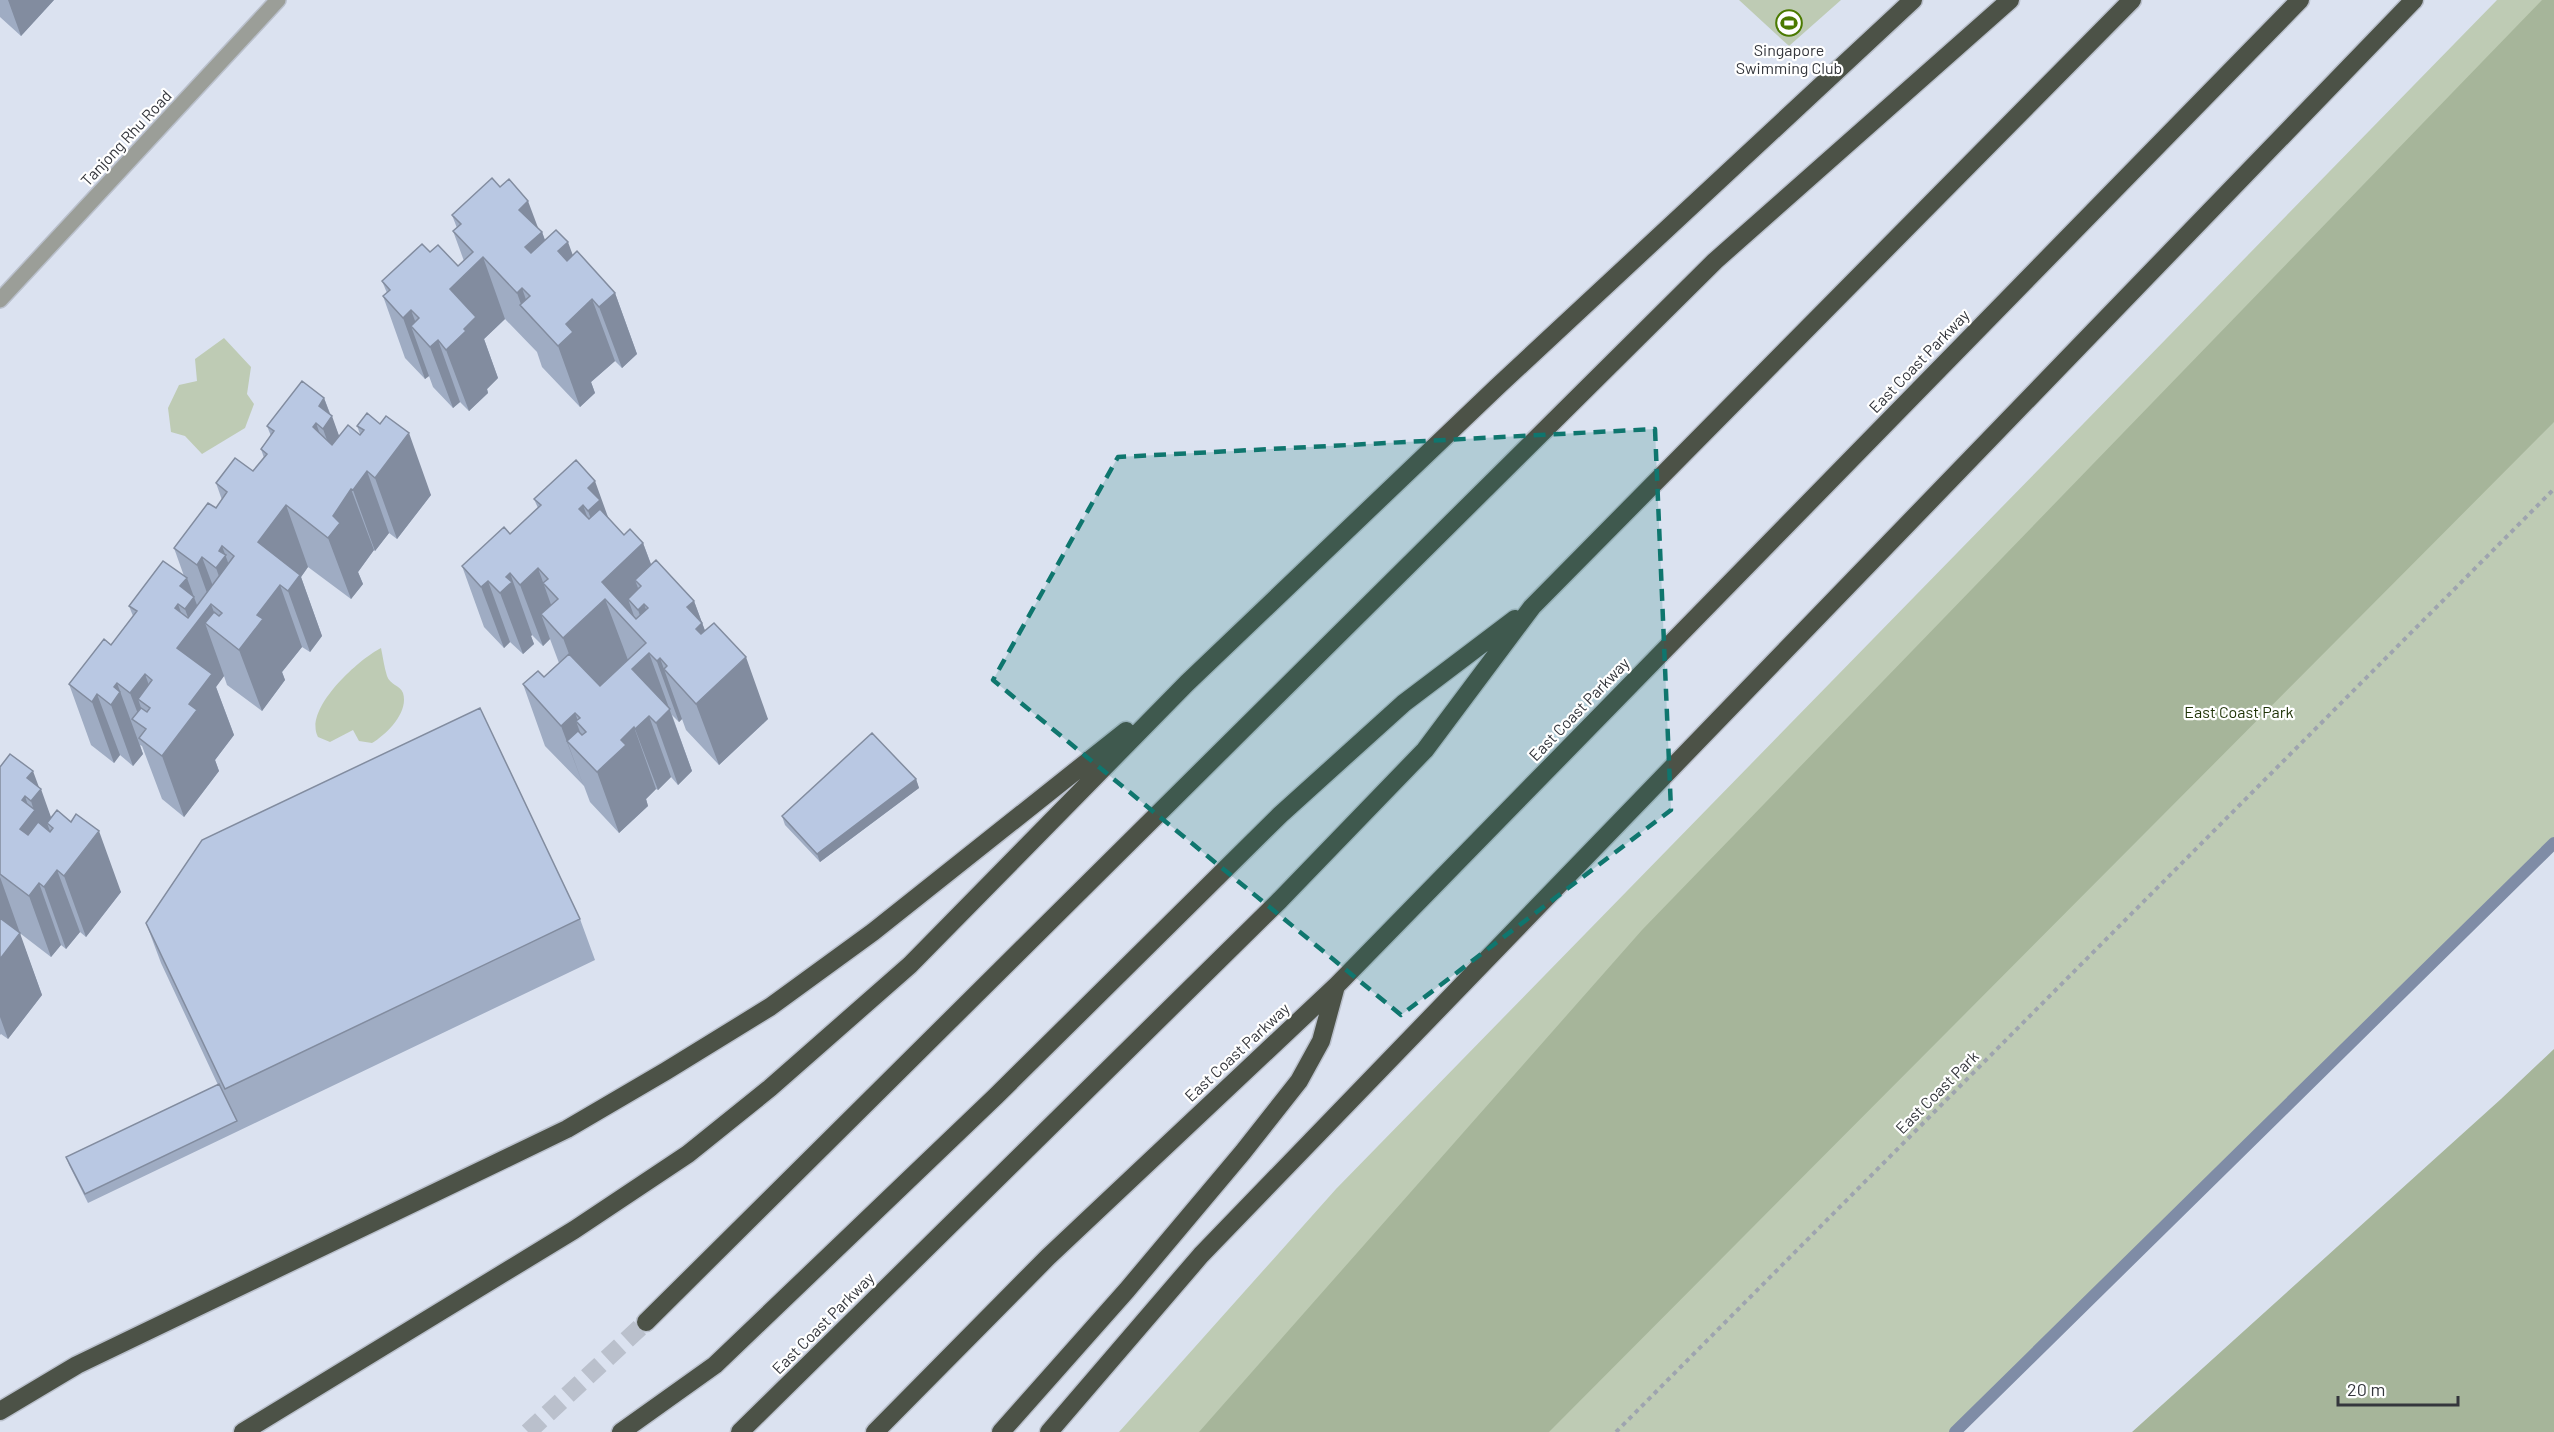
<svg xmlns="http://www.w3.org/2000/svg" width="2554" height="1432" viewBox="0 0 2554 1432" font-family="Barlow,sans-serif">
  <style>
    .green { fill: #becbb4 }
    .forest { fill: #a6b59a }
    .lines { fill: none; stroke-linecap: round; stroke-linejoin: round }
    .stream { stroke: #7f8ca6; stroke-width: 12 }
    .highway-tunnel { stroke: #bac0cc; stroke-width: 18; stroke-dasharray: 18 9; stroke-linecap: butt }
    .minor-casing { stroke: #bac0cc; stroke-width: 18 }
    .highway-casing { stroke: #bac0cc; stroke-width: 21 }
    .path { stroke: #9ea4af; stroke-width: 4; stroke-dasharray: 4.5 4.5; stroke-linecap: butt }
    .minor { stroke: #9b9e98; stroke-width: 15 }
    .highway { stroke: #4c5247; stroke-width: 18 }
    .wall { fill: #9facc3 }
    .shaded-wall { fill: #828c9f }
    .building { fill: #b9c8e3; stroke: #828c9f; stroke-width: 1.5 }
    .marked { fill: #0f766e; fill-opacity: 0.2; stroke: #0f766e; stroke-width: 4.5; stroke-dasharray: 12 8; stroke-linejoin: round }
    .labels { text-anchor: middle; stroke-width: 4.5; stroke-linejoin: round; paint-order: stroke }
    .poi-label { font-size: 16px; fill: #34363c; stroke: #fff }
    .street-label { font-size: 16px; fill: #34363c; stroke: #fff }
    .park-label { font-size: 16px; fill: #1f3307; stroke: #fff }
  </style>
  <rect width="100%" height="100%" fill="#dbe2f0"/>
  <path class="green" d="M1739 0H1841L1789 46Z
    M2497 0H2554V843L1954 1432H1119L1336 1189Z
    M224 338 251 367 247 394 254 404 245 428 202 454 185 436 171 432 168 408 179 385 197 381 195 359Z
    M381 648C383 657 384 667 387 676 390 685 400 685 403 693 409 712 387 734 372 743L359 741 353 730 330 742 318 737C303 709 359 659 381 648Z"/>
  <path class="forest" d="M2542 0H2554V422L1549 1432H1199L1642 930Z
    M2554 1049V1432H2132L2501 1099Z"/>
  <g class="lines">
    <path class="stream" d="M1955 1432 2554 843"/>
    <path class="highway-tunnel" d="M528 1432 646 1322"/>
    <g class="minor-casing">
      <path id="minor" d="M0 300 278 0"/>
    </g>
    <g class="highway-casing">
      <path id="highway" d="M646 1322 1715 261 2010 0
        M0 1411 77 1365 567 1129 666 1071 770 1007 873 932 1126 731
        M243 1432 574 1230 688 1154 770 1088 910 965 1187 683 1497 387 1913 0
        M621 1432 715 1365 996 1096 1280 815 1404 703 1515 619
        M740 1432 1280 900 1425 750 1532 607 2132 0
        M875 1432 1048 1257 1337 985 2300 0
        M1001 1432 1127 1290 1243 1152 1299 1081 1321 1041 1336 986
        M1049 1432 1201 1255 2414 0"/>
    </g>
    <path class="path" d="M1616 1432 2554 489"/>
    <use href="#minor" class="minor"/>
    <use href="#highway" class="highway"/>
  </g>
  <path class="wall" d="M0 0H54L21 36 0 17Z
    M452 215 539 229 542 232 545 240 573 255 615 293 637 354 622 368 615 361 591 382 595 393 580 407 542 367 537 352 505 319 484 339 498 378 487 389 488 393 469 411 460 402 453 408 433 387 429 376 425 379 405 358 383 296 387 293 382 281 430 252 458 266 464 261 453 231 457 228Z
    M324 398 339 436 360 434 357 426 367 413 431 495 397 539 389 533 375 551 374 550 358 572 363 584 351 599 308 567 301 577 322 636 310 652 302 647 282 672 285 680 262 711 227 685 224 676 216 687 234 735 215 760 219 771 184 817 162 799 142 746 140 745 143 754 133 766 120 755 114 763 91 745 69 684 111 645 133 616 129 606 184 576 174 548 216 508 222 500 216 483 253 471 264 458 261 449 271 436 267 426Z
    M576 460 609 519 624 535 643 543 651 564 694 601 705 631 768 719 719 765 686 730 682 719 679 722 672 715 692 771 678 785 671 777 658 790 656 789 646 799 648 806 619 833 590 802 584 786 545 746 523 684 544 677 559 663 550 639 543 646 532 635 531 636 534 644 523 654 510 642 504 648 484 627 462 566 510 534 538 508 534 499Z
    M0 767 39 788 51 818 121 892 86 937 80 932 66 949 61 945 51 957 21 934 20 935 42 995 8 1039 1 1034 0 1035Z
    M916 779 919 788 820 862 785 825 782 816Z
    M580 919 595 960 88 1203 69 1165 66 1157 218 1085 161 963 146 923Z"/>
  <path class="shaded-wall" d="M8 0H54L21 36Z
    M528 201 540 233 542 232 564 293 525 247 519 210Z
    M568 242 590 302 592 299 615 361 591 382 595 393 580 407 558 346 566 324 558 251Z
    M483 257 505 319 484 339 498 378 487 389 488 393 469 411 446 350 450 289Z
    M522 288 533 320 522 307 517 293Z
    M615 293 637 354 622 368 599 307Z
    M411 310 421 337 411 326 429 376 425 379 403 318Z
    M438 340 460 402 453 408 430 347Z
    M324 398 331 417 332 416 354 478 345 490 323 429 319 406Z
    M316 423 338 485 313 427Z
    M409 433 431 495 397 539 375 478Z
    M367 471 389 533 375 551 353 490Z
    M595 481 617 542 610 572 588 511V488Z
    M351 489 374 550 358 572 363 584 351 599 328 538 333 516Z
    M286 505 308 567 301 577 322 636 310 652 288 591 280 585 302 647 282 672 285 680 262 711 239 650 257 615 258 542Z
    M583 505 605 567 579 509Z
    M643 543 666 605 641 586 635 580 667 665 660 658 682 719 679 722 638 610 628 599 639 630 602 582Z
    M222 546 248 617 238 629 216 568 219 551Z
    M202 557 225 618 222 613 211 604 223 637 205 623 224 676 216 687 234 735 215 760 219 771 184 817 162 756 189 704 177 648 175 608 178 604 188 633 192 629 185 609 180 586 187 578 201 616 211 604 197 565Z
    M538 568 560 630 541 614 550 639 543 646 520 585Z
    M510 573 532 635 531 636 534 644 523 654 500 593 506 577Z
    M488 581 510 642 504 648 481 587Z
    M605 599 628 660 586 699 563 638Z
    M694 601 723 679 746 657 768 719 719 765 696 704 687 607Z
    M649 653 692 771 678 785 656 723 632 669Z
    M145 674 167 736 150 708 138 699 156 750 146 729 143 727 130 693Z
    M117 683 143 754 133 766 111 705 114 687Z
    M97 694 120 755 114 763 92 702Z
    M575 713 580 726 576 721 593 768 567 741 584 787 561 726Z
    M649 716 671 777 658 790 635 729Z
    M634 727 656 789 646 799 648 806 619 833 597 772 621 740Z
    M33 771 40 790 41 789 63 851 53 828 47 823 59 856 57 870 80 932 66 949 44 887 20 829 22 800 25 796 31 815 34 811 31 801 27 778Z
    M916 779 919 788 820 862 817 854Z
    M99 831 121 892 86 937 64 876Z
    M0 877 42 995 8 1039 0 1017Z
    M39 883 61 945 51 957 29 896Z"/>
  <path class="building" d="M492 178 500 187 509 179 528 201 519 210 542 232 525 247 531 253 556 230 568 242 558 251 567 261 577 251 615 293 599 307 592 299 566 324 573 332 558 346 520 305 530 296 522 288 517 293 483 257 450 289 476 317 464 329 466 331 446 350 438 340 430 347 411 326 419 318 411 310 403 318 383 296 390 290 382 281 422 244 430 252 438 245 458 266 473 252 453 231 461 224 452 215Z
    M302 381 324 398 319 406 332 416 323 429 316 423 313 427 332 445 348 425 360 435 364 430 357 426 367 413 380 424 386 416 409 433 375 478 367 471 353 490 351 489 333 516 340 523 328 538 286 505 258 542 300 575 288 591 280 585 257 615 263 619 239 650 205 623 214 612 219 616 222 613 211 604 177 648 212 674 189 704 197 710 162 756 139 738 146 729 132 719 141 708 147 712 150 708 138 699 152 680 145 674 130 693 117 683 114 687 120 692 111 705 97 694 92 702 69 684 104 639 111 645 137 611 129 606 163 561 187 578 180 586 194 597 185 609 178 604 175 608 188 618 234 556 222 546 219 551 226 555 216 568 202 557 197 565 174 548 208 503 216 508 227 492 216 483 235 458 253 471 267 454 261 449 274 431 267 426Z
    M576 460 595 481 588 488 600 500 588 511 583 505 579 509 589 519 600 509 624 535 630 529 643 543 602 582 636 619 648 608 644 604 638 610 628 599 641 586 635 580 656 560 694 601 687 607 702 623 696 629 701 634 714 623 746 657 696 704 664 669 667 666 660 658 657 661 649 653 632 669 670 709 656 723 649 716 635 729 634 727 621 740 626 745 597 772 567 741 578 731 582 735 586 732 576 721 580 718 575 713 561 726 523 684 538 671 544 677 569 654 600 686 646 643 605 599 563 638 541 614 558 599 543 583 548 579 538 568 520 585 510 573 506 577 512 582 500 593 488 581 481 587 462 566 504 527 510 534 541 505 534 499Z
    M480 708 580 919 225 1089 146 923 202 840Z
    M872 733 916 779 817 854 782 816Z
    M10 754 33 771 27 778 41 789 31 801 25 796 22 800 35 810 20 829 28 835 38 822 50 832 53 828 47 823 57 810 71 822 76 814 99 831 64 876 57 870 44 887 39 883 29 896 0 874V767Z
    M0 918 20 933 0 959Z
    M219 1084 237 1121 85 1194 66 1157Z"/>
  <path class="marked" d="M1655 429 1671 810 1401 1015 993 680 1118 457Z"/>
  <defs>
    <g id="stadium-ring" transform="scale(1.35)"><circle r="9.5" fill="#fff" stroke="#4b7a00" stroke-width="1.5"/><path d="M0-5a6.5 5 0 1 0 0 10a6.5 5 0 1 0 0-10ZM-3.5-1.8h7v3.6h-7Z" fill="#4b7a00"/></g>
  </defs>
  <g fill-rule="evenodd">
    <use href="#stadium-ring" x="1789" y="23"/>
  </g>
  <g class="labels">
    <g class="poi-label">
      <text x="1789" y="56">Singapore<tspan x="1789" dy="18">Swimming Club</tspan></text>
    </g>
    <g class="street-label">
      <text transform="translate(126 138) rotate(-47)" y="6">Tanjong Rhu Road</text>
      <text transform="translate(1919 361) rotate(-46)" y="6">East Coast Parkway</text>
      <text transform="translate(1579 709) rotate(-46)" y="6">East Coast Parkway</text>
      <text transform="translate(1237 1052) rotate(-43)" y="6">East Coast Parkway</text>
      <text transform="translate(1937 1092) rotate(-45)" y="6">East Coast Park</text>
      <text transform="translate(823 1323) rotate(-45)" y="6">East Coast Parkway</text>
    </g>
    <g class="park-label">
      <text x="2239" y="718">East Coast Park</text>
    </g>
  </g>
  <path d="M2338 1396v9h120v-9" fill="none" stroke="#34363c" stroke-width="3"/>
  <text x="2347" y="1396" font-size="18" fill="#34363c" stroke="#ffffff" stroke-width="4.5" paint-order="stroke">20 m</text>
</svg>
